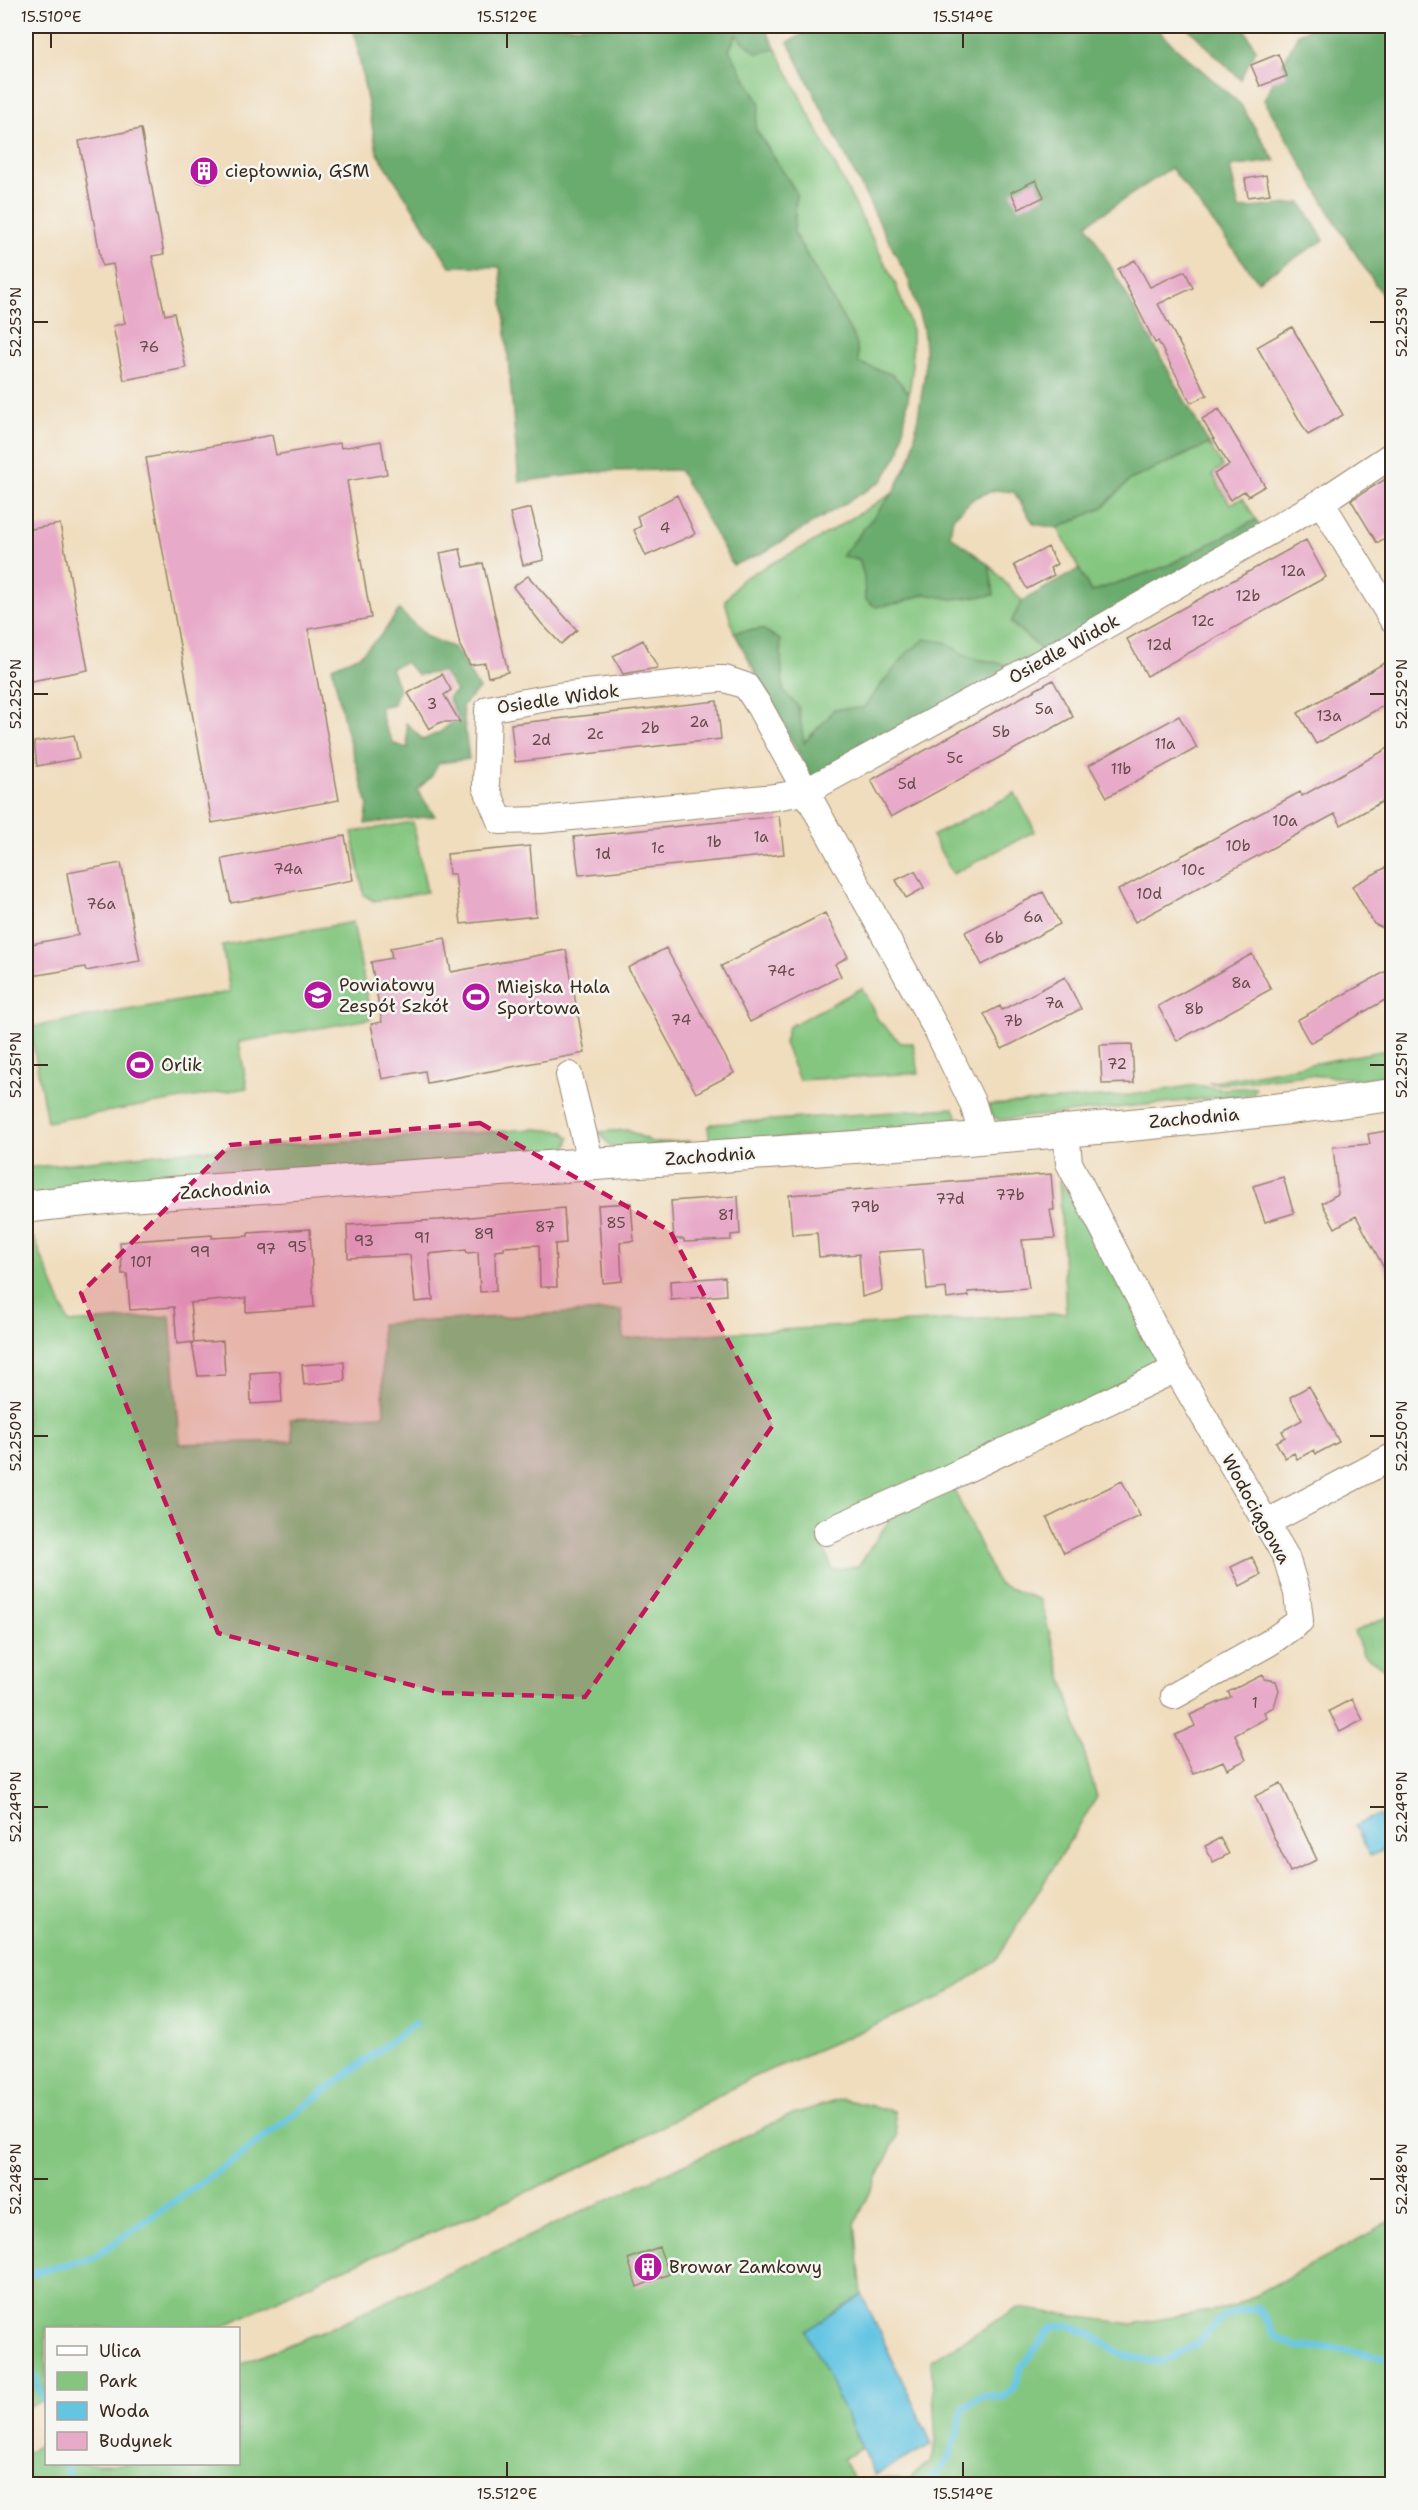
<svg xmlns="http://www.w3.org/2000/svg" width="1418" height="2510" viewBox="0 0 1418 2510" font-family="'Shantell Sans',sans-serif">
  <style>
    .green { fill: #84c680; stroke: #60784f; stroke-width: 1.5 }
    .forest { fill: #6bab6e; stroke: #536a46; stroke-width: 1.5; fill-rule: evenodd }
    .water { fill: #64c5e2; stroke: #507880; stroke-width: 1.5 }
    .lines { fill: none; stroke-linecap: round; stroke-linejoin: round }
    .stream { stroke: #64c5e2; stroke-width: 7 }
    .building { fill: #e8aac9 }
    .minor-casing { stroke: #96846e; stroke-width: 28 }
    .tertiary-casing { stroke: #96846e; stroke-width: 34 }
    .minor { stroke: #fff; stroke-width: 26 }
    .tertiary { stroke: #fff; stroke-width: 32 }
    .marked { fill: #c2185b; fill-opacity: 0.2; stroke: #c2185b; stroke-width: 4.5; stroke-dasharray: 12 8; stroke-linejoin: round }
    .ticks { fill: none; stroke: #3b2a1e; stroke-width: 2 }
    .labels { text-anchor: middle; stroke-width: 5; stroke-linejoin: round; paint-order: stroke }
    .number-label { font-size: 15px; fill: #664a49 }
    .poi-label { font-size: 18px; fill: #3b2a1e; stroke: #f6f6f2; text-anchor: start }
    .street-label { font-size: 18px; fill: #3b2a1e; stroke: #f6f6f2 }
    .neatline { fill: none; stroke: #3b2a1e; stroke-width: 2 }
    .ticks-label { font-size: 15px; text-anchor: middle; fill: #3b2a1e }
  </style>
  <rect width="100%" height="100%" fill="#f6f6f2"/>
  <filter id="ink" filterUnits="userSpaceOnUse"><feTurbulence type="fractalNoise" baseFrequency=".0167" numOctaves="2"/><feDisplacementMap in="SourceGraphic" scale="12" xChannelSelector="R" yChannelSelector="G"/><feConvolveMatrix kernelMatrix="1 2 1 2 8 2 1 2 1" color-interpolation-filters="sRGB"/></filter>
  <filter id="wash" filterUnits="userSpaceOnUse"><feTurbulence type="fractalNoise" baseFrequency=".008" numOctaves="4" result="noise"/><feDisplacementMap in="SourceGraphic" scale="24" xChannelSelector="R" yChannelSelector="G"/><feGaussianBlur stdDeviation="1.35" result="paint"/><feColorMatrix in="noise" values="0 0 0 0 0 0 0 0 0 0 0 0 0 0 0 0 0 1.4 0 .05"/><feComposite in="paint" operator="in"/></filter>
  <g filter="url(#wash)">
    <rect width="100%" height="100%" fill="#f0ddbe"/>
    <path class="green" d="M736 35 757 53 776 49 896 285 912 330V373L909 393 893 375 859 363 856 341 794 233 796 192 755 128 738 68 729 50Z
      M1209 444 1223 467 1212 474 1230 504 1243 498 1256 520 1167 566 1091 592 1058 528 1102 508 1130 480Z
      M893 493 842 556 859 559 864 576 866 600 899 603 925 594 953 599 994 595 989 565 1022 601 1011 623 1043 651 1015 666 975 659 963 654 945 642 885 679 863 709H834L827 719 803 743 798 706 783 692 780 640 762 629 734 632 725 601 742 579 811 543Z
      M1015 793 1035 831 953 874 932 836Z
      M413 822 427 892 374 901 364 895 352 832Z
      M353 922 371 1019 239 1042 247 1088 47 1122 30 1027 230 992 222 945Z
      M862 988 878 1020 901 1043H913L919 1073 799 1080 784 1043 788 1027Z
      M1392 1049V1077L1362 1079 1307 1075 1224 1084 1208 1083Z
      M1196 1085 1221 1089 1256 1087 1253 1094 999 1120 991 1115 988 1105 1130 1095Z
      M953 1108C959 1116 958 1120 953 1127L710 1143 708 1127 712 1124Z
      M535 1129 563 1131 570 1138 567 1147 558 1153 26 1195V1168L174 1152Z
      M627 1130 654 1143 690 1141V1143L616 1149 610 1146 599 1132Z
      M1059 1179 1161 1345 1160 1366 821 1542 833 1570 858 1566 893 1515 951 1483 998 1584 1040 1600 1097 1797 996 1960 940 1998 753 2077 613 2153 482 2212 335 2272 220 2328H46V2399L26 2408V1239L34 1238 69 1323 170 1316 180 1444 293 1441 290 1419 384 1415 381 1324 622 1310 624 1339 1066 1313Z
      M1392 1615V1674L1363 1654 1354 1632Z
      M842 2099 894 2111 897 2136 855 2224 862 2295 807 2331 862 2448 843 2459 855 2484H26V2452L46 2443V2464H238L239 2365 330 2328 793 2114Z
      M1392 2221V2484H873L870 2479 908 2478 931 2463 936 2442 931 2360 1018 2308 1132 2324 1233 2307Z"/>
    <path class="forest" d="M353 26H764L776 49 757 53 736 35 729 50 760 104 755 128 796 192 794 233 856 341 859 363 893 375 909 393 900 451 882 481 763 553 733 565 679 470 606 471 519 482 500 267 450 266 377 152Z
      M819 26H1155L1172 44 1241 105 1275 161 1230 167 1239 209 1301 203 1324 240 1258 281 1171 168 1087 224 1209 444 1130 480 1102 508 1058 528 1034 524 1014 492 995 490 974 498 953 518 950 535 989 565 994 595 952 599 925 594 899 603 876 607 865 599 864 576 859 559 842 556 893 493 912 455 925 372V348L923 328 909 281 788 42Z
      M1186 26H1243L1256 50 1240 79Z
      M1315 26H1392V310L1341 231 1264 100 1298 34Z
      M1256 520 1261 528 1043 651 1011 622 1022 601 1079 569 1091 592 1167 566Z
      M399 610 427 637 455 648 479 689 462 706 469 759 439 763 431 777 417 790 435 816 365 824 368 805 345 726 332 667 360 655 383 633ZM405 662 418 675 443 672 456 691 448 697 458 718 440 732 423 740 406 723 408 748 394 744 384 725 380 707 394 704 399 689 391 668Z
      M762 629 780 640 783 691 798 706 804 743 827 719 834 709 863 708 907 653 925 639 945 642 963 654 975 659 1015 666 812 779 734 632Z"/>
    <path class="water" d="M1379 1815 1392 1846 1370 1856 1355 1825Z
      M862 2295 932 2444 875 2475 806 2331Z"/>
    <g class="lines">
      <path class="stream" d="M26 2275 94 2257 238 2157 416 2022
        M26 2356 46 2404
        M66 2464 72 2484
        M923 2484C954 2464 955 2442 963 2408L982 2395 1004 2397 1014 2388 1020 2369 1052 2327 1068 2325 1090 2334 1122 2355 1161 2363 1196 2344 1224 2316 1257 2307 1276 2336 1299 2348 1331 2347 1392 2359"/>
    </g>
    <g id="blocks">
      <path class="building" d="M1278 54 1287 76 1260 86 1251 65Z
        M141 129 164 254 152 256 165 315 174 313 186 368 124 380 113 326 125 323 113 264 102 266 79 141Z
        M192 171a12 12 0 1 1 24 0a12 12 0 1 1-24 0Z
        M1266 175 1270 194 1248 197 1245 179Z
        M1036 180 1044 197 1019 209 1011 192Z
        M1135 260 1150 287 1185 271 1193 288 1158 304 1207 395 1191 403 1158 341 1155 343 1118 269Z
        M1292 327 1343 415 1308 435 1257 347Z
        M1219 409 1265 486 1248 496 1244 491 1230 500 1214 474 1229 465 1202 419Z
        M272 435 276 455 340 443 341 448 381 441 387 474 347 481 371 618 308 629 339 800 212 823 146 458Z
        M1392 475V533L1377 543 1351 500Z
        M677 495 695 534 646 556 634 530 641 526 637 516Z
        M531 508 544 560 523 565 510 513Z
        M60 524 88 670 26 682V530Z
        M1306 540 1326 577 1147 676 1127 639Z
        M1048 547 1057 564 1050 568 1054 575 1027 589 1014 565Z
        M460 549 464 567 483 563 508 672 488 677 485 663 470 665 460 646 440 553Z
        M528 576 577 630 561 644 541 623 513 587Z
        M643 640 658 668 623 674 613 656Z
        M1386 662 1392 673V701L1316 744 1298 713Z
        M442 674 451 690 444 695 460 722H441L429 729 408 693Z
        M1053 680 1073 717 891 817 871 780Z
        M717 701 721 739 515 762 511 724Z
        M1179 716 1197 748 1107 797 1089 765Z
        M74 735 79 758 37 766 34 742Z
        M1392 746V796L1341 825 1335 814 1135 922 1118 890 1300 792 1302 796Z
        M779 816 784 854 579 875 574 837Z
        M345 836 353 880 231 903 222 859Z
        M530 846 536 916 461 924 455 874H449L447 854Z
        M121 863 140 961 86 971 85 967 26 977V945L78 935 67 873Z
        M1392 864V917L1390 918V931L1374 924 1352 886Z
        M915 871 924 888 906 898 896 880Z
        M1043 892 1060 924 982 965 965 932Z
        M825 913 848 957 835 964 841 976 750 1022 721 966Z
        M445 938 451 972 566 950 585 1053 427 1083 425 1071 382 1079 371 1024 382 1022 371 962 392 958 390 948Z
        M666 948 734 1073 696 1093 628 968Z
        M1252 954 1271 989 1177 1041 1158 1006Z
        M1392 968V996L1310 1043 1297 1020Z
        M1065 977 1081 1009 1002 1049 984 1014 1000 1006 1002 1010Z
        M1132 1044 1134 1083 1102 1084 1100 1045Z
        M1392 1130V1283L1356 1216 1335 1228 1322 1203 1338 1194 1333 1147 1370 1144 1368 1134Z
        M1051 1174 1054 1210H1050L1055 1238 1022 1240 1029 1288 968 1292 969 1296 947 1299 946 1288 927 1290 923 1249 878 1252 882 1291 862 1297 859 1254 819 1257 817 1233 792 1235 789 1195Z
        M1283 1177 1294 1213 1265 1222 1253 1186Z
        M738 1196 740 1234 731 1235V1240L684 1242V1239H674L671 1201Z
        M631 1203 634 1241 620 1242 622 1281 603 1283 598 1205Z
        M564 1208 566 1243 555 1244 557 1287H540L539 1245 504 1247V1250L495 1251 496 1291 480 1292 478 1252 467 1253 466 1250 429 1254 433 1300 415 1302 410 1255 348 1258 347 1225 439 1220Z
        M310 1229 314 1307 246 1312V1298L190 1303 194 1342 177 1344 174 1307 130 1310 127 1274H122L120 1242 212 1235V1238L248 1236V1233Z
        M725 1277 726 1295 671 1300 670 1281Z
        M223 1341 225 1375 198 1376 192 1343Z
        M344 1362 345 1381 304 1385 302 1365Z
        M280 1371 282 1402 251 1404 250 1373Z
        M1309 1386 1339 1442 1316 1454 1314 1450 1297 1459 1294 1453 1285 1458 1276 1442 1285 1437 1282 1431 1302 1420 1290 1397Z
        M1122 1481 1140 1516 1064 1553 1047 1518Z
        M1252 1557 1261 1575 1240 1586 1231 1567Z
        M1262 1675 1264 1679 1276 1681 1279 1690 1274 1707 1264 1712 1267 1718 1235 1735 1246 1760 1227 1769 1223 1761 1193 1774 1175 1735 1195 1726 1190 1715 1231 1697 1228 1692Z
        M1352 1699 1363 1720 1340 1732 1329 1711Z
        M1281 1783 1317 1860 1290 1872 1255 1796Z
        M1220 1838 1229 1854 1213 1862 1205 1846Z
        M659 2247 669 2274 637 2287 628 2259Z"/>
    </g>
  </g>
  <g filter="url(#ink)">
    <use href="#blocks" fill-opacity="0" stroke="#96846e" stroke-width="1.5"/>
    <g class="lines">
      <g class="minor-casing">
        <path id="minor" d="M1392 455 1321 502 1392 619
          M569 1075 591 1164
          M1066 1130 1069 1163 1176 1369 1286 1557 1297 1593 1300 1621 1269 1643 1174 1696
          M983 1138 973 1104 939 1034 759 706 746 686 725 679H718L558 696 488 709 486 787 500 821 541 820 775 797 805 792 1049 658 1321 502
          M1266 1523 1392 1457
          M826 1532 948 1478 1176 1369"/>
      </g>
      <g class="tertiary-casing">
        <path id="tertiary" d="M26 1207C123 1194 223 1190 321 1183 678 1155 1037 1144 1392 1095"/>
      </g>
      <use href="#minor" class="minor"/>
      <use href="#tertiary" class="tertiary"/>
    </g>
  </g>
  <path class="marked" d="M480 1123 670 1231 773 1425 585 1697 441 1693 218 1633 81 1293 230 1145Z"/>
  <path class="ticks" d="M51 33V48M507 33V48M963 33V48M33 322H48M1370 322H1385M33 694H48M1370 694H1385M33 1065H48M1370 1065H1385M33 1436H48M1370 1436H1385M33 1807H48M1370 1807H1385M33 2179H48M1370 2179H1385M507 2462V2477M963 2462V2477"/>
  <defs>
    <g id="building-disc" transform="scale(1.5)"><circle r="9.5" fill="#b5179e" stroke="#f6f6f2"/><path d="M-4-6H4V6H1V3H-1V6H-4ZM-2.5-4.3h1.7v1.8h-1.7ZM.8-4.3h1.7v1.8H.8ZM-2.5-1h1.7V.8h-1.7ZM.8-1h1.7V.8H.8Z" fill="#fff"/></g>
    <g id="school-disc" transform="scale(1.5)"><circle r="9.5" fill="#b5179e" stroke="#f6f6f2"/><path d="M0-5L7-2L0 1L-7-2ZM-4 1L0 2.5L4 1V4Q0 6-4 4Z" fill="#fff"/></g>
    <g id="stadium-disc" transform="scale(1.5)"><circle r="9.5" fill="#b5179e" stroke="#f6f6f2"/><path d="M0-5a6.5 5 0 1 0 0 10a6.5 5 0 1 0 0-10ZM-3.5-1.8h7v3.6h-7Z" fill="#fff"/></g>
  </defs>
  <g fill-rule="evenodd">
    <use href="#building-disc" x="204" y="171"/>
    <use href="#school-disc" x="318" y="995"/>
    <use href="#stadium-disc" x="476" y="997"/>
    <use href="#stadium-disc" x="140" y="1065"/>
    <use href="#building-disc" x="648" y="2267"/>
  </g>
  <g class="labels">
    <g class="number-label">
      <text x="149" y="352">76</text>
      <text x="665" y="533">4</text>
      <text x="1293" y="576">12a</text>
      <text x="1248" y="601">12b</text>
      <text x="1203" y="626">12c</text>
      <text x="1159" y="650">12d</text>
      <text x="432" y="709">3</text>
      <text x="1044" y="714">5a</text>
      <text x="1329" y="721">13a</text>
      <text x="699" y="727">2a</text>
      <text x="650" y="733">2b</text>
      <text x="1001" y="737">5b</text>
      <text x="595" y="739">2c</text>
      <text x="541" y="745">2d</text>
      <text x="1165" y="749">11a</text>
      <text x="955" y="763">5c</text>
      <text x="1121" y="774">11b</text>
      <text x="907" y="789">5d</text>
      <text x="1285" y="826">10a</text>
      <text x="761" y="842">1a</text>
      <text x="714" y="847">1b</text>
      <text x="1238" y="851">10b</text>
      <text x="658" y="853">1c</text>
      <text x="603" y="859">1d</text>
      <text x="288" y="874">74a</text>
      <text x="1193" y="875">10c</text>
      <text x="1149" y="899">10d</text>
      <text x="101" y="909">76a</text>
      <text x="1033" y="922">6a</text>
      <text x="994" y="943">6b</text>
      <text x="781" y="976">74c</text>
      <text x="1241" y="988">8a</text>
      <text x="1054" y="1008">7a</text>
      <text x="1194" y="1014">8b</text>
      <text x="681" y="1025">74</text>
      <text x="1013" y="1026">7b</text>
      <text x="1117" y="1069">72</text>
      <text x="1010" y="1200">77b</text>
      <text x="950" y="1204">77d</text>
      <text x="865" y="1212">79b</text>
      <text x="726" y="1220">81</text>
      <text x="616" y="1228">85</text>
      <text x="545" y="1232">87</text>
      <text x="484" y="1239">89</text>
      <text x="422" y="1243">91</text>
      <text x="364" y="1246">93</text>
      <text x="297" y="1252">95</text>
      <text x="266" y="1254">97</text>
      <text x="200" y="1257">99</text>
      <text x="141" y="1267">101</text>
      <text x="1255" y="1708">1</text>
    </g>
    <g class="poi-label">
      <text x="225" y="177">ciepłownia, GSM</text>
      <text x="339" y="991">Powiatowy<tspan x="339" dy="21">Zespół Szkół</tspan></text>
      <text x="497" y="993">Miejska Hala<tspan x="497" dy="21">Sportowa</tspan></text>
      <text x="161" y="1071">Orlik</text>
      <text x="669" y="2273">Browar Zamkowy</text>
    </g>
    <g class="street-label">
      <text transform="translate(1064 649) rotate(-29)" y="6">Osiedle Widok</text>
      <text transform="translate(558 699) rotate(-8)" y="6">Osiedle Widok</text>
      <text transform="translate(1194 1118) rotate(-5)" y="6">Zachodnia</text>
      <text transform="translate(710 1156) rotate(-4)" y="6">Zachodnia</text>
      <text transform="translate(225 1190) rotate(-4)" y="6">Zachodnia</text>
      <text transform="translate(1256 1509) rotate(61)" y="6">Wodociągowa</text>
    </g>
  </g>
  <rect width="1418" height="2510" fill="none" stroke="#f6f6f2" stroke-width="66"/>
  <rect x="45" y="2327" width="195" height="138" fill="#f6f6f2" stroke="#aba49d" stroke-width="1.5"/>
  <rect x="57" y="2346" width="30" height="9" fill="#ffffff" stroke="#aba49d" stroke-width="1.5"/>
  <text x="99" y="2357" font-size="18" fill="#3b2a1e">Ulica</text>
  <rect x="57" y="2372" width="30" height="18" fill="#84c680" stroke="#aba49d" stroke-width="1.5"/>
  <text x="99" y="2387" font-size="18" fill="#3b2a1e">Park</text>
  <rect x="57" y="2402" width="30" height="18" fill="#64c5e2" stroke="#aba49d" stroke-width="1.5"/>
  <text x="99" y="2417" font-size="18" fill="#3b2a1e">Woda</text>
  <rect x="57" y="2432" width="30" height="18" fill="#e8aac9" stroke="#aba49d" stroke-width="1.5"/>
  <text x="99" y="2447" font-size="18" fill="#3b2a1e">Budynek</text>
  <rect x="33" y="33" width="1352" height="2444" class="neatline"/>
  <g class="ticks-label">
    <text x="51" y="22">15.510°E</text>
    <text x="507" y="22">15.512°E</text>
    <text x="963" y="22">15.514°E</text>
    <text transform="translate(16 322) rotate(-90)" y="5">52.253°N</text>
    <text transform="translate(1402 322) rotate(-90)" y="5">52.253°N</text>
    <text transform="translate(16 694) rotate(-90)" y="5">52.252°N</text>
    <text transform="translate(1402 694) rotate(-90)" y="5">52.252°N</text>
    <text transform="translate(16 1065) rotate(-90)" y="5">52.251°N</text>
    <text transform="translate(1402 1065) rotate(-90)" y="5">52.251°N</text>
    <text transform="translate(16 1436) rotate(-90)" y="5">52.250°N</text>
    <text transform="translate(1402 1436) rotate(-90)" y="5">52.250°N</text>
    <text transform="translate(16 1807) rotate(-90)" y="5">52.249°N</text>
    <text transform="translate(1402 1807) rotate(-90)" y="5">52.249°N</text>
    <text transform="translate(16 2179) rotate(-90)" y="5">52.248°N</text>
    <text transform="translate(1402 2179) rotate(-90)" y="5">52.248°N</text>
    <text x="507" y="2499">15.512°E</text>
    <text x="963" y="2499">15.514°E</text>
  </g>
</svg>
